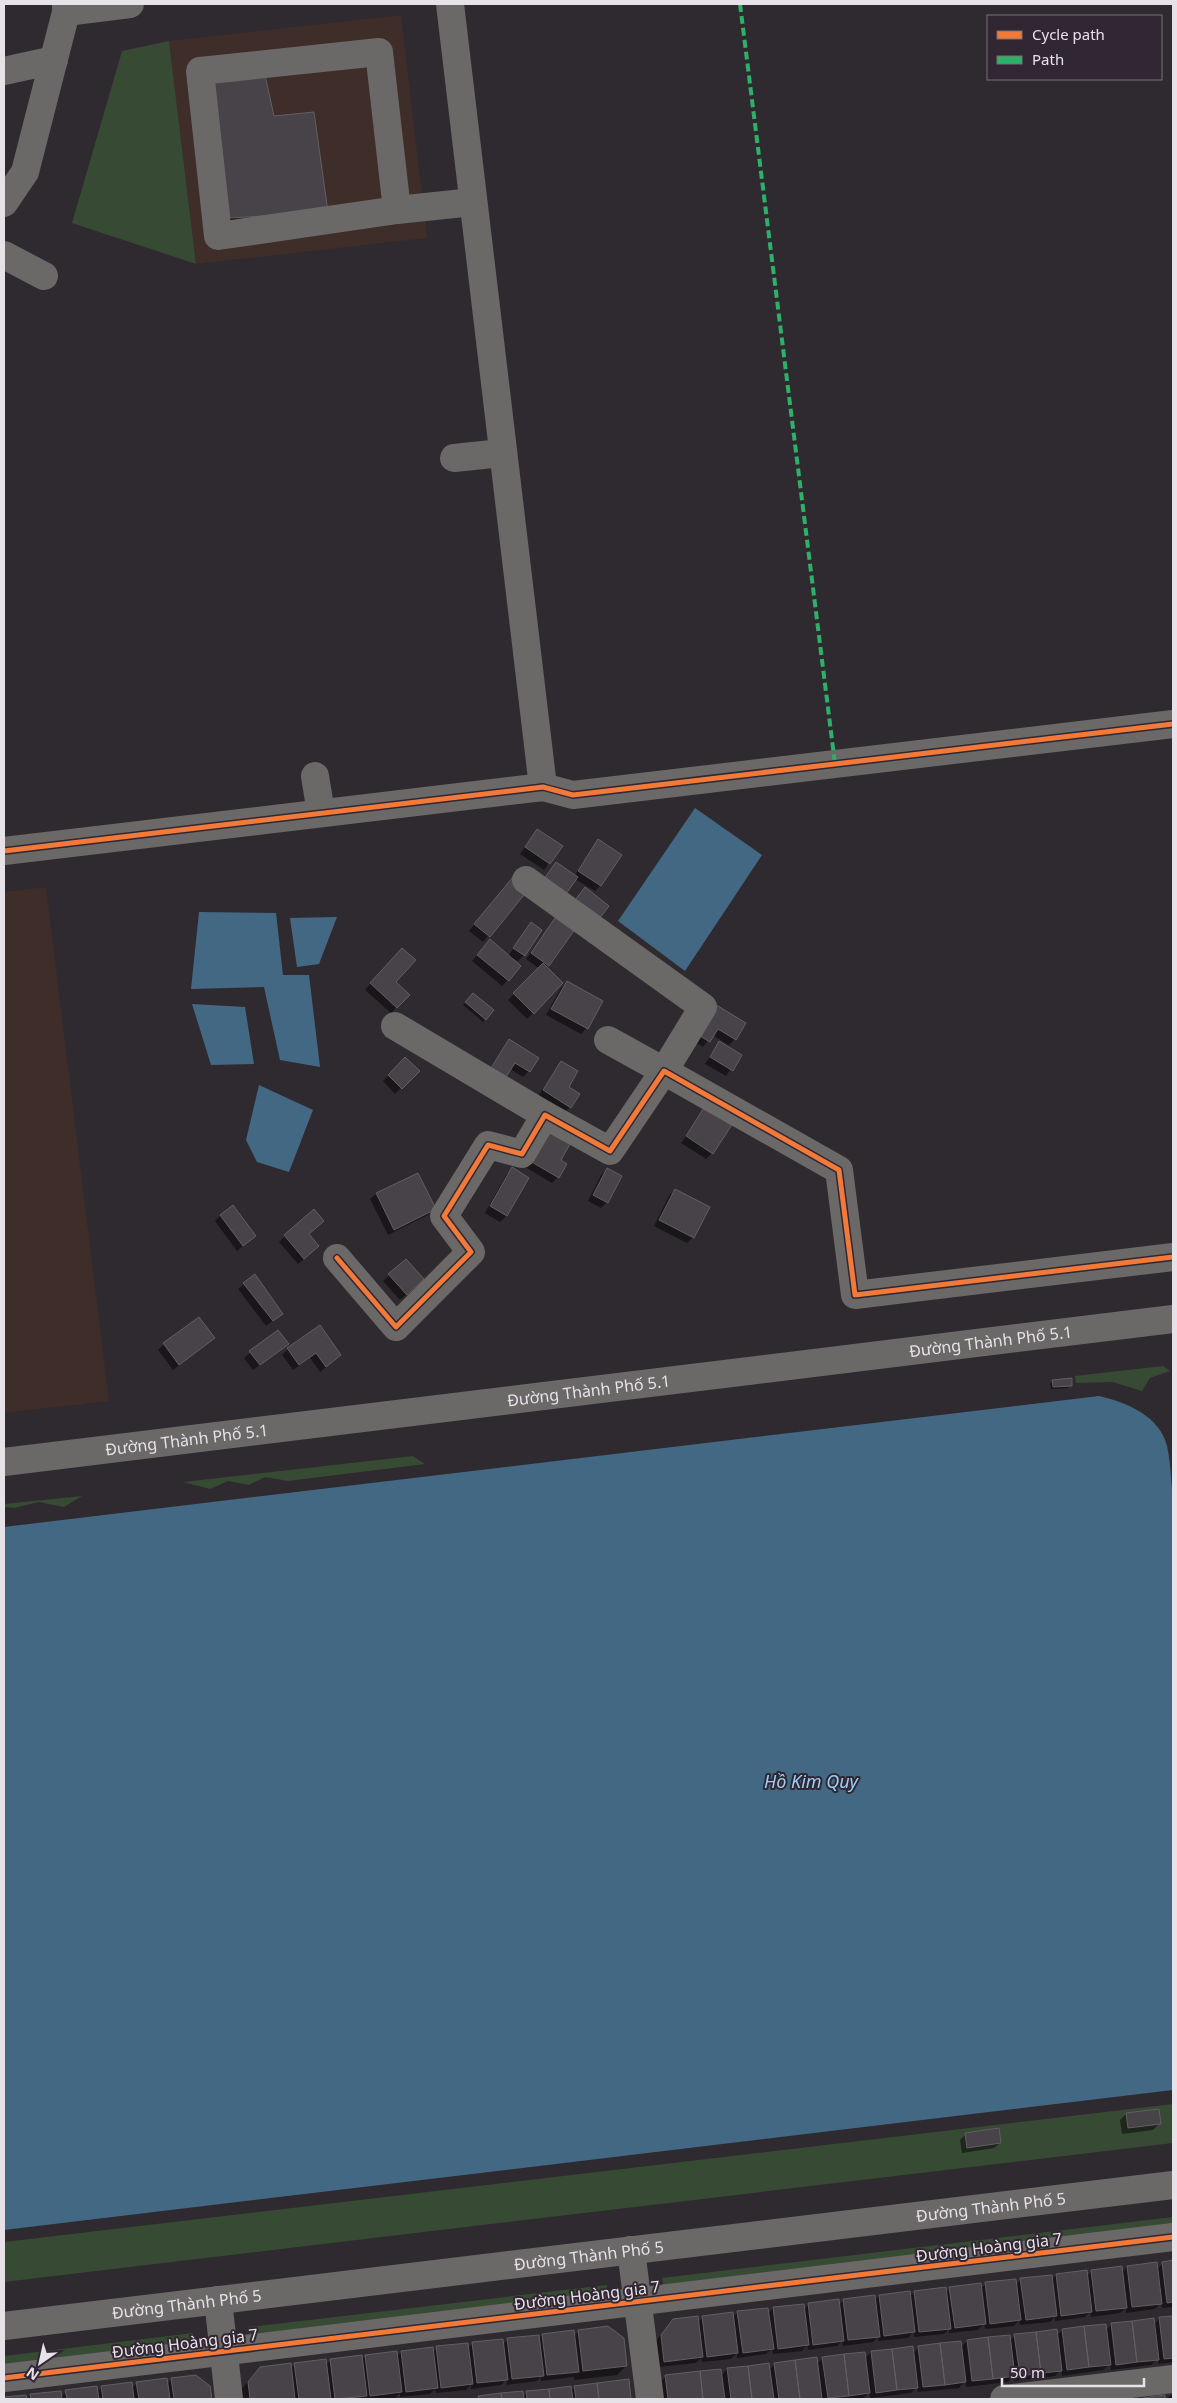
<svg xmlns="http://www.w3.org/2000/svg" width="1177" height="2403" viewBox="0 0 1177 2403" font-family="'Noto Sans',sans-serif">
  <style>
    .industrial { fill: #3e2d28 }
    .green { fill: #374a33 }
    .water { fill: #436884 }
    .shadow { fill: #0007 }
    .building { fill: #474348; stroke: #625e62 }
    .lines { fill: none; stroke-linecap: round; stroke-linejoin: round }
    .minor { stroke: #6b6868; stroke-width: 28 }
    .quiet { stroke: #2db169; stroke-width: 4; stroke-dasharray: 8 4; stroke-linecap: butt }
    .cycleway-casing { stroke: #312732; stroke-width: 8 }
    .cycleway { stroke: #f17a3a; stroke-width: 5 }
    .labels { text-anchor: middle; stroke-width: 4; stroke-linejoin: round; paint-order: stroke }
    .street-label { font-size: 16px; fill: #e7e1e8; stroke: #312732 }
    .water-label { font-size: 18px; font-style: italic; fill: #9bcff6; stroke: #312732 }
  </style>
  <rect width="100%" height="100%" fill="#2f2a2f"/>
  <path class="industrial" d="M401 15 427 238 196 264 169 41Z
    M46 887 109 1401 4 1413V892Z"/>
  <path class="green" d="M169 41 196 264 72 223 122 51Z
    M1163 1366 1170 1371 1150 1378 1142 1391 1113 1382 1076 1383 1075 1376Z
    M413 1456 425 1464 288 1481 265 1477 249 1485 228 1481 210 1489 183 1482Z
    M82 1496 64 1507 39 1502 14 1508 4 1507V1504Z
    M1173 2104V2143L4 2282V2242Z
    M1173 2217V2229L664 2289 662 2278Z
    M607 2285 608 2295 250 2337 249 2327Z
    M193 2333 195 2343 4 2366V2356Z"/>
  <path class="water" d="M695 808 762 855 685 971 618 921Z
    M199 912 276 913 283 975H309L320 1067 280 1060 264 987 191 989Z
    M337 917 319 964 297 967 290 918Z
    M192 1004 245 1007 254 1064 211 1065Z
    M259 1085 313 1110 289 1172 257 1162 246 1140Z
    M1099 1396C1126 1402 1160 1416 1167 1446 1171 1464 1171 1483 1173 1500V2090L4 2230V1527Z"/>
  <path class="shadow" d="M273 118 326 211 218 230Z
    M538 830 561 846 544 870 520 854Z
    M599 841 600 886 595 891 575 879 536 889 556 863 574 876Z
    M507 885 527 890 483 942 469 931Z
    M559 914 548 965 546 968 562 983 527 1019 508 1000 540 969 526 959Z
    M531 924 524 955 518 961 508 956Z
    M484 947 520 966 502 986 472 961Z
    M396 955 394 983 408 995 391 1013 365 990Z
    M567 982 587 1028 581 1034 546 1015 561 988Z
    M473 994 485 1019 483 1022 463 1005Z
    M707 1011 735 1039 729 1045 712 1035 703 1047 690 1039Z
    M509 1041 529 1071 523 1077 510 1069 486 1074Z
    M719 1043 741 1055 726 1076 705 1064Z
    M405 1059 418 1071 395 1094 383 1081Z
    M561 1062 570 1107 564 1113 538 1096Z
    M706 1107 712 1153 706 1159 681 1143Z
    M545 1138 559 1161 558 1177 552 1183 525 1167H528Z
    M512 1169 527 1178 506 1216 500 1222 485 1213 506 1175Z
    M607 1169 620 1176 607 1202 601 1208 588 1201 601 1175Z
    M417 1174 434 1209 428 1215 388 1235 370 1199 376 1194Z
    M675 1190 693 1237 687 1243 654 1226 669 1196Z
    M221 1215 254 1236 237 1251 215 1221Z
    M308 1235 312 1252 298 1264 279 1242 285 1236Z
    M406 1260 417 1285 400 1300 383 1281Z
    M244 1284 282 1314 266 1326 238 1289Z
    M277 1331 281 1349 253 1370 244 1358Z
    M213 1338 173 1370 158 1350 164 1344Z
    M288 1349 340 1355 320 1372 310 1358 293 1370 282 1355Z
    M1053 1381 1071 1385 1068 1388 1051 1389 1050 1383Z
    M1126 2114 1159 2124 1153 2130 1122 2134 1120 2120Z
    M966 2134 1000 2143 994 2148 962 2153 960 2140Z
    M1173 2262V2307L1162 2308 1161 2303 1155 2309 1126 2313V2308L1120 2313 1091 2317 1090 2312 1085 2317 1055 2321V2317L1050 2322 1020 2325 1019 2320 1014 2326 985 2329 984 2324 978 2330 949 2333V2329L944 2334 914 2337 913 2332 908 2338 878 2341V2337L873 2342 843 2346 842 2341 837 2346 808 2350 807 2345 802 2351 773 2354 772 2349 766 2354 737 2358V2353L731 2359 702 2362 701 2358 696 2363 658 2367 655 2342 673 2320 698 2322 703 2317 732 2318 738 2312 768 2314 773 2308 803 2310 809 2304 839 2305 844 2300 874 2301 879 2296 909 2297 915 2292 945 2293 950 2288 980 2289 986 2284 1016 2285 1021 2279 1051 2280 1056 2275 1086 2277 1092 2271 1121 2273 1127 2267 1157 2269 1163 2263Z
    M1173 2317V2362L1158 2364V2359L1151 2365 1111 2370 1110 2364 1103 2370 1062 2376 1061 2370 1055 2376 1014 2381 1013 2376 1008 2382 966 2387 965 2381 959 2388 918 2392 917 2387 911 2393 870 2398 869 2392 863 2399H662L660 2382 666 2376H721L727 2369 769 2370 775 2364 816 2365 823 2358 865 2359 871 2352 912 2348 913 2353 919 2347H961L967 2341H1009L1015 2336H1056L1063 2330 1105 2331 1112 2324 1153 2325 1159 2319Z
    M579 2331 626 2366 617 2375 574 2380V2377L541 2381V2377L537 2381 507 2385 506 2380 501 2385 471 2389V2384L466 2390 436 2393 435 2389 430 2394 400 2397V2393L395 2398 381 2399H364V2397L362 2399H352L361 2398V2396L331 2399H240L239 2392 260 2368 290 2369 295 2364 326 2365 331 2360H361L366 2356H397L401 2352H432L437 2348 467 2349 472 2344H503L508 2339H538L542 2335 574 2336Z
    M172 2379 209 2386 211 2399H27L31 2395 61 2397 66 2392H97L102 2387 132 2388 137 2383 167 2384Z
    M628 2381 630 2399H477L479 2397H523L527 2392 570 2391 575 2387Z
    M1170 2396H1173V2399H1166Z"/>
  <path class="building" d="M265 75 274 116 314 112 328 212 230 218 213 82Z
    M537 829 563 846 550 864 525 847Z
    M598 839 622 855 601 886 578 871Z
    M556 862 578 877 563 898 541 883Z
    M513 877 528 890 490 937 474 924Z
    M585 887 609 906 596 923 572 904Z
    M559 912 578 925 549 966 531 953Z
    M531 922 542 930 525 956 513 948Z
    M490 939 521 966 509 981 477 955Z
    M402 948 416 960 396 982 410 995 397 1008 370 983Z
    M543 963 563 983 534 1014 513 993Z
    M567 981 603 1001 588 1029 551 1009Z
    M473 993 494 1010 486 1020 465 1002Z
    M713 1003 746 1023 736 1040 718 1029 710 1042 695 1033Z
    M509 1039 539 1058 530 1072 515 1063 506 1077 491 1068Z
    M719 1041 742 1055 733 1071 710 1057Z
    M405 1057 420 1071 402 1089 388 1075Z
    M561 1061 578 1071 569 1087 580 1094 571 1108 543 1090Z
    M705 1106 733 1123 713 1154 686 1136Z
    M547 1131 570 1144 561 1160 567 1164 559 1178 530 1161Z
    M512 1167 529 1178 507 1216 490 1206Z
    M607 1168 622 1176 608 1203 593 1195Z
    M418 1173 436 1209 394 1230 376 1193Z
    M675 1189 710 1207 694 1238 659 1220Z
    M233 1205 256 1236 243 1246 220 1215Z
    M314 1209 324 1221 309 1234 319 1246 304 1259 284 1235Z
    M406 1259 424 1279 407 1295 388 1274Z
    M255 1274 283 1314 273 1321 243 1283Z
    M199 1317 215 1338 179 1365 163 1343Z
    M320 1325 341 1355 326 1367 316 1353 299 1365 287 1348Z
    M278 1330 289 1344 260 1365 249 1351Z
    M1072 1378V1386L1053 1387 1052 1380Z
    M1159 2109 1161 2124 1128 2128 1126 2113Z
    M999 2128 1001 2143 967 2148 965 2133Z
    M1173 2260V2302L1167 2303 1162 2262Z
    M1157 2262 1162 2304 1132 2307 1127 2266Z
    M1122 2266 1127 2308 1096 2311 1091 2270Z
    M1087 2270 1092 2312 1061 2316 1056 2274Z
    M1052 2275 1057 2316 1026 2320 1020 2278Z
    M1016 2279 1021 2320 990 2324 985 2282Z
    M981 2283 986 2324 955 2328 949 2287Z
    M946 2287 951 2329 919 2332 914 2291Z
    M910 2291 915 2332 884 2336 879 2295Z
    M875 2295 880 2337 848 2340 843 2299Z
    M839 2299 844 2341 813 2345 808 2303Z
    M804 2304 809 2345 778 2349 773 2307Z
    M768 2308 774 2349 743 2353 737 2311Z
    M733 2312 738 2353 707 2357 702 2316Z
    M698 2316 703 2357 664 2362 661 2335 673 2319Z
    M1173 2316V2358L1164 2359 1159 2317Z
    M1154 2318 1159 2360 1137 2362 1132 2321Z
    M1132 2321 1137 2362 1116 2365 1111 2323Z
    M1106 2324 1111 2365 1089 2367 1084 2326Z
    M608 2326 624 2338 627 2366 583 2371 578 2330Z
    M1084 2326 1089 2367 1067 2370 1062 2329Z
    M1057 2329 1062 2371 1041 2373 1036 2332Z
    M574 2330 579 2372 547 2375 542 2334Z
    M1036 2332 1041 2373 1020 2376 1014 2334Z
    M539 2335 544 2376 512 2379 507 2338Z
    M1010 2335 1015 2376 993 2379 988 2337Z
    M988 2337 993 2379 972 2381 967 2340Z
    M503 2339 508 2380 477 2383 472 2342Z
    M961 2341 966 2382 945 2385 940 2343Z
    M468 2343 473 2384 441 2388 436 2346Z
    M940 2343 945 2385 923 2387 918 2346Z
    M913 2346 918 2388 897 2390 892 2349Z
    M433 2347 438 2388 406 2392 401 2351Z
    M892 2349 897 2390 876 2393 871 2351Z
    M397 2351 402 2392 370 2396 365 2355Z
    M865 2352 870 2393 849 2396 844 2354Z
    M844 2354 849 2396 828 2398 822 2357Z
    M362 2355 367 2396 335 2399 330 2359Z
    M817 2357 822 2399H800L795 2360Z
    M326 2359 331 2399H299L294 2363Z
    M795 2360 800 2399H779L774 2363Z
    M291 2363 295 2399H250L248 2382 260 2367Z
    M769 2363 774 2399H752L748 2366Z
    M748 2366 752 2399H731L727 2368Z
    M721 2369 725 2399H703L700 2371Z
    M700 2371 703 2399H668L665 2375Z
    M196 2375 210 2386 212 2399H174L171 2378Z
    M167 2378 170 2399H139L136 2382Z
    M629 2379 631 2399H599L597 2383Z
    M132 2382 134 2399H103L101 2386Z
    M597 2383 599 2399H576L574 2386Z
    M97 2386 99 2399H67L65 2390Z
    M571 2386 573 2399H550L549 2389Z
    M549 2389 550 2399H527L526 2391Z
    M61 2391 62 2399H31L30 2394Z
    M523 2391 524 2399H502L501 2393Z
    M501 2393 502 2399H479L478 2396Z
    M26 2395 27 2399H4V2397Z
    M1165 2395V2399H1143V2398Z"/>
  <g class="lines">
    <g class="minor">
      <path d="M450 4 543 787"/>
      <path d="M66 12 130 4"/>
      <path d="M4 71 54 60"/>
      <path d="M4 203 25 172 66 12V4"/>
      <path d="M397 210 379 52 200 71 218 236 397 210 473 202"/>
      <path d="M4 255 44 276"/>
      <path d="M454 458 502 453"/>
      <path d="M315 776 321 813"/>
      <path d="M4 851 543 787 573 795 1173 724"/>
      <path d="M526 880 703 1007 664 1071 608 1040"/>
      <path d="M395 1026 545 1115"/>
      <path d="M337 1258 396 1327 471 1252 444 1216 488 1145 522 1154 545 1115 610 1151 664 1071 839 1170 855 1295 1173 1257"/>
      <path id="s1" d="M4 1462 1173 1319"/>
      <path d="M631 2250 650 2399"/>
      <path d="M218 2300 229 2399"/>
      <path id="s2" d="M4 2326 1173 2185"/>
      <path d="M4 2378 1173 2237"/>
      <path d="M1004 2399 1173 2379"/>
    </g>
    <path class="quiet" d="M740 4 835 764"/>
    <g class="cycleway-casing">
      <path id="cycleway" d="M4 851 543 787 573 795 1173 724
        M337 1258 396 1327 471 1252 444 1216 488 1145 522 1154 545 1115 610 1151 664 1071 839 1170 855 1295 1173 1257
        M4 2378 1173 2237"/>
    </g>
    <use href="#cycleway" class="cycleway"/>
  </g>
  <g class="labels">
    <g class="street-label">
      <text dy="6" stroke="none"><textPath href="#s1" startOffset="994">Đường Thành Phố 5.1</textPath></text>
      <text dy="6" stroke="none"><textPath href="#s1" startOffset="589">Đường Thành Phố 5.1</textPath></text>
      <text dy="6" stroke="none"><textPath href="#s1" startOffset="184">Đường Thành Phố 5.1</textPath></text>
      <text dy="6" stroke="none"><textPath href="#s2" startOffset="994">Đường Thành Phố 5</textPath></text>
      <text transform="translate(989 2247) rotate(-7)" y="6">Đường Hoàng gia 7</text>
      <text dy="6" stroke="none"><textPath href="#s2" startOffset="589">Đường Thành Phố 5</textPath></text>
      <text transform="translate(587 2295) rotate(-7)" y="6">Đường Hoàng gia 7</text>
      <text dy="6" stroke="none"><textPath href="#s2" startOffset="184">Đường Thành Phố 5</textPath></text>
      <text transform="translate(185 2343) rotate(-7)" y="6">Đường Hoàng gia 7</text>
    </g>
    <g class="water-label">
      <text x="811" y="1788">Hồ Kim Quy</text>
    </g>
  </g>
  <rect width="1177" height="2403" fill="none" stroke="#e7e1e8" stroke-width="10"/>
  <rect x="987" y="15" width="175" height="65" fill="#312732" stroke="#7a717b"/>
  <rect x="997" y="31" width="25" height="8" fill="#f17a3a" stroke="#7a717b"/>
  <text x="1032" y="40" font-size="15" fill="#e7e1e8">Cycle path</text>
  <rect x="997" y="56" width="25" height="8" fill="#2db169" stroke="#7a717b"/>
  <text x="1032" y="65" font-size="15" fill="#e7e1e8">Path</text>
  <g transform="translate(40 2363) rotate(214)" stroke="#312732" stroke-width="4" paint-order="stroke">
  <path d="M0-4L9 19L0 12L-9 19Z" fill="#e7e1e8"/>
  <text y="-8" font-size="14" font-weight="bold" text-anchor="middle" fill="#e7e1e8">N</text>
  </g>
  <path d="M1002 2378v8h142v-8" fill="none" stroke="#e7e1e8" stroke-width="2.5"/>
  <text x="1010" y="2378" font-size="15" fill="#e7e1e8" stroke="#312732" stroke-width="4" paint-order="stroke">50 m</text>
</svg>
